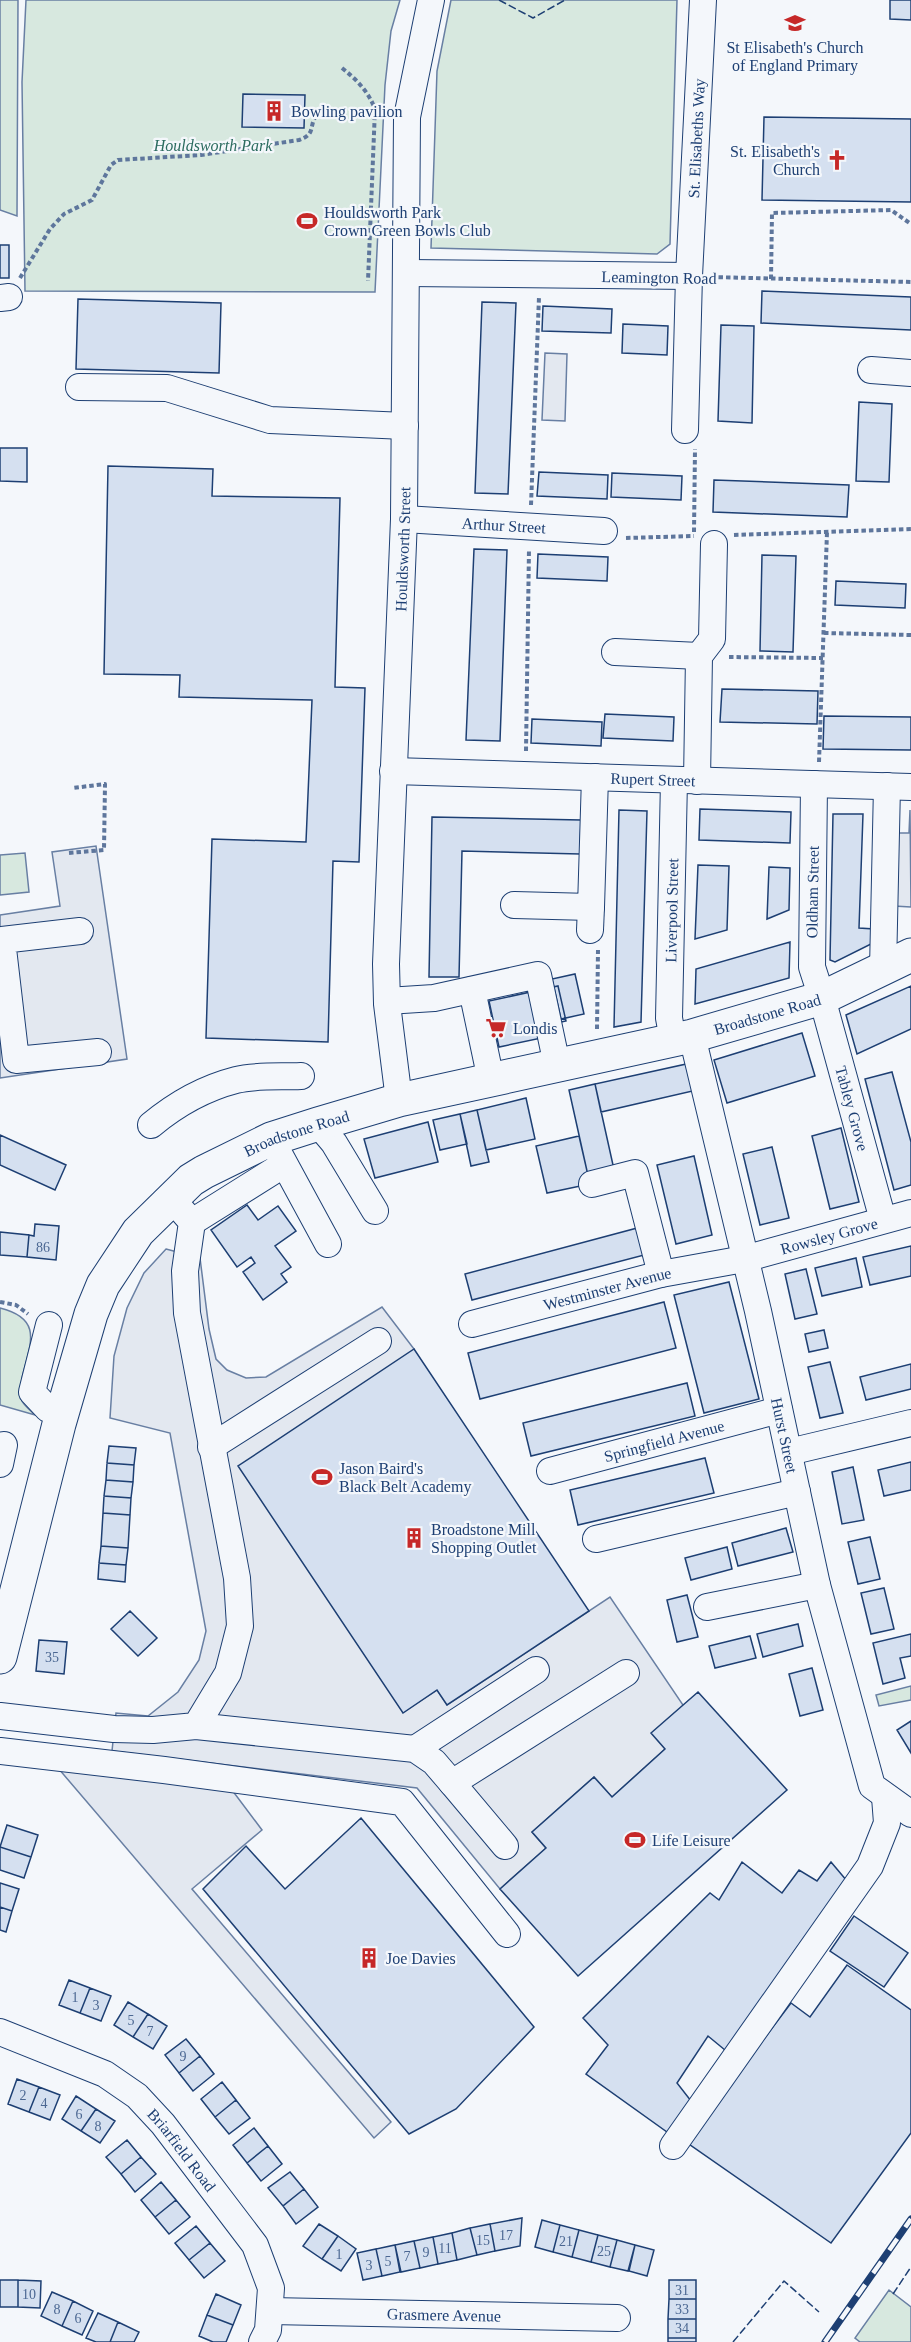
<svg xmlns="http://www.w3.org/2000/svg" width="911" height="2342" viewBox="0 0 911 2342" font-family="Georgia,serif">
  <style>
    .green { fill: #d7e8df; stroke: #687fa3; stroke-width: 1.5 }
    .parking { fill: #e3e8f0; stroke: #687fa3; stroke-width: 1.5 }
    .building { fill: #d5e0f0; stroke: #1d3f73; stroke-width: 1.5 }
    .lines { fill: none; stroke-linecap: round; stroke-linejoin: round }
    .minor-casing { stroke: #1d3f73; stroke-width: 28 }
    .major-casing { stroke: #1d3f73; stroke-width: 35 }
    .path { stroke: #5e769c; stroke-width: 4; stroke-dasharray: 4.5 3; stroke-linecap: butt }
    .minor { stroke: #f4f7fb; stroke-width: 26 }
    .major { stroke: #f4f7fb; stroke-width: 33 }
    .rail-casing { stroke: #1d3f73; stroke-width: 7 }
    .rail { stroke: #f4f7fb; stroke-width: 4.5; stroke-dasharray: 14; stroke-linecap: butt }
    .fence { stroke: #1d3f73; stroke-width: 1.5; stroke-dasharray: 8 3; stroke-linecap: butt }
    .labels { text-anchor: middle; stroke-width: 4.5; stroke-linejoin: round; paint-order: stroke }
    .number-label { font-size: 14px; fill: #4b6792 }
    .poi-label { font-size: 16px; fill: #1d3f73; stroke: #f4f7fb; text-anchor: start }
    .street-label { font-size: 16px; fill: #1d3f73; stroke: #f4f7fb }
    .park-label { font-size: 16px; font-style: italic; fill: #2c6c60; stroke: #f4f7fb }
  </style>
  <rect width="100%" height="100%" fill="#f4f7fb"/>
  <path class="green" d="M0 0H18L17 216 0 210Z
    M26 0H400L391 31 385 85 375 292 25 291 22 82Z
    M451 0H677L670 244 657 254 431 248 437 71Z
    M25 853 29 892 0 895V855Z
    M0 1308C44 1319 30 1344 22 1378 21 1385 19 1394 22 1401 25 1406 31 1411 35 1415L0 1405Z
    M911 1686V1700L879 1706 876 1695Z
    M889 2290 911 2307V2342H860L855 2338Z"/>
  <path class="parking" d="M545 353 567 354 565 421 542 420Z
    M910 810 911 907 894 906 895 833H909Z
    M96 846 127 1059 0 1078V915L60 906 52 852Z
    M166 1249 200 1258 209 1329 216 1359 227 1370 246 1378 266 1377 382 1307 414 1349 403 1712 437 1690 447 1705 610 1597 683 1705 665 1749 612 1797 594 1777 532 1832 546 1848 500 1889 417 1788 112 1751 116 1713 148 1716 178 1692 199 1660 206 1631 170 1433 110 1418 114 1356 127 1308 144 1273Z
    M58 1768 229 1786 262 1830 192 1889 391 2122 374 2138Z"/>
  <path class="building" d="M890 0H911V20L890 19Z
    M243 94 305 95 304 128 242 127Z
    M764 117 911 119V202L762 200Z
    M0 245H9V278H0Z
    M762 291 911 297V330L761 323Z
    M78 299 221 303 219 373 76 369Z
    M482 302 516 303 508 494 475 493Z
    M543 306 612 309 611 333 542 331Z
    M623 324 668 326 667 355 622 353Z
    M721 325 754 326 752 423 718 421Z
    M859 402 892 404 889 482 856 481Z
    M0 448H27V482L0 481Z
    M108 466 213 469 212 496 340 498 335 687 365 688 359 862 333 861 328 1042 206 1038 212 839 306 842 312 700 179 697 180 675 104 674Z
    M539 472 608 475 607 499 537 496Z
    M612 473 682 476 681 500 611 497Z
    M714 480 849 485 847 517 713 512Z
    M474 549 507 550 500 741 466 740Z
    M538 554 608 557 607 581 537 578Z
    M762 555 796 556 793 652 760 651Z
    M836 581 906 584 905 608 835 605Z
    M722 689 818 691 817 724 720 722Z
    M605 714 674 717 673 741 603 738Z
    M824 716 911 717V750L823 749Z
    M532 719 602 722 601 746 531 743Z
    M700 809 791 812 790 843 699 840Z
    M619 810 647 811 641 1022 614 1027Z
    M833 814H863L859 928 874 929 873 943 835 962 830 960Z
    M432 817 581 820 580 854 462 851 459 977H429Z
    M698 865 729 866 727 930 695 939Z
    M769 867 790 868 789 910 767 919Z
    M790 942 789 978 695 1004 696 969Z
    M575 974 584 1014 561 1019 552 979Z
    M558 986 566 1021 548 1025 551 1036 499 1047 489 1001Z
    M911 986V1029L857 1054 846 1015Z
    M802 1033 815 1076 727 1103 714 1060Z
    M691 1063 697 1090 601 1112 595 1084Z
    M892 1072 911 1142V1185L894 1190 865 1079Z
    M595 1084 615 1174 589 1180 569 1090Z
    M526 1098 535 1139 486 1150 477 1110Z
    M477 1110 489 1162 471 1166 460 1114Z
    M460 1114 467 1144 440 1150 433 1120Z
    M428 1122 438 1162 375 1178 364 1139Z
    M841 1128 859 1202 830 1209 812 1136Z
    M0 1135 66 1165 55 1190 0 1165Z
    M579 1136 590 1184 547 1193 536 1146Z
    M772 1147 789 1218 760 1225 743 1154Z
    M694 1156 712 1235 676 1244 657 1165Z
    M247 1205 258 1220 278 1206 296 1231 275 1246 291 1267 281 1274 287 1282 263 1300 243 1272 255 1263 251 1257 237 1267 211 1230Z
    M35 1224 59 1226 56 1260 27 1257 29 1235 34 1236Z
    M641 1227 648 1254 472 1300 465 1274Z
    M0 1232 29 1235 27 1257 0 1255Z
    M911 1246V1276L870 1285 863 1257Z
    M856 1258 862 1287 822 1296 815 1268Z
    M806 1269 817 1314 795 1319 785 1274Z
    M729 1282 759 1399 704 1413 674 1295Z
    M664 1302 676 1348 480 1399 468 1353Z
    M824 1330 828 1348 809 1352 805 1334Z
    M414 1349 589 1611 447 1705 437 1690 403 1713 238 1466Z
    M830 1362 843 1413 820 1418 808 1367Z
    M911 1364V1389L866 1400 860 1377Z
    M687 1383 695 1416 531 1456 523 1423Z
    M109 1446 136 1448 134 1465 107 1463Z
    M705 1458 714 1493 578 1525 570 1490Z
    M911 1462V1490L884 1496 878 1470Z
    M107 1463 134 1465 133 1482 106 1480Z
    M853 1467 864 1520 842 1524 832 1472Z
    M106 1480 133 1482 131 1498 104 1496Z
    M104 1496 131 1498 130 1515 103 1513Z
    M103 1513 130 1515 128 1548 101 1546Z
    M786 1528 793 1552 738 1566 732 1543Z
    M870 1537 880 1579 858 1584 848 1542Z
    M101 1546 128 1548 126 1565 99 1563Z
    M727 1547 732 1569 691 1580 685 1558Z
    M99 1563 126 1565 125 1582 98 1579Z
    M884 1588 894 1629 871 1634 861 1593Z
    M687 1595 698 1637 677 1642 667 1600Z
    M130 1611 157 1638 138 1656 111 1629Z
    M798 1624 803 1646 763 1657 757 1634Z
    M911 1634V1656L900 1658 905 1678 883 1684 873 1643Z
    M750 1636 756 1658 715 1668 709 1646Z
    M39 1640 67 1642 64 1674 36 1671Z
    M812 1668 823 1710 800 1716 789 1674Z
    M698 1692 787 1790 578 1976 500 1889 546 1848 532 1832 594 1777 612 1797 665 1749 651 1733Z
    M911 1721V1753L897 1730Z
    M361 1818 534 2027 456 2109 409 2134 203 1889 246 1846 285 1889Z
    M7 1825 38 1835 31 1857 0 1847Z
    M0 1847 31 1857 24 1878 0 1870Z
    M742 1862 782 1893 799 1870 817 1881 831 1862 847 1881 793 1953 800 1958 731 2055 708 2036 677 2083 695 2106 674 2137 586 2074 608 2045 583 2018 710 1893 719 1900Z
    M0 1883 19 1889 12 1911 0 1907Z
    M0 1907 12 1911 6 1932 0 1930Z
    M854 1916 908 1953 884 1987 830 1951Z
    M847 1965 911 2010V2133L831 2243 686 2142 791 2003 810 2017Z
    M69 1980 90 1988 80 2013 59 2005Z
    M90 1988 111 1996 101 2021 80 2013Z
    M128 2002 148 2014 133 2037 114 2025Z
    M148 2014 167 2026 153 2049 133 2037Z
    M186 2039 200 2056 179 2073 165 2055Z
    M200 2056 214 2074 193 2091 179 2073Z
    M17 2079 39 2087 29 2112 8 2104Z
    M222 2082 236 2100 215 2117 201 2099Z
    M39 2087 60 2095 50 2120 29 2112Z
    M76 2096 96 2109 81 2131 62 2119Z
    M236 2100 250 2118 229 2134 215 2117Z
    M96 2109 115 2121 100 2143 81 2131Z
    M254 2128 268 2146 247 2163 233 2145Z
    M127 2140 141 2157 121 2174 106 2157Z
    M268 2146 282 2164 261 2181 247 2163Z
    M141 2157 156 2174 135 2192 121 2174Z
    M290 2172 304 2189 283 2206 268 2188Z
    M161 2182 176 2200 155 2217 141 2200Z
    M304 2189 318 2207 296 2224 283 2206Z
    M176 2200 190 2217 169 2234 155 2217Z
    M522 2218 520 2246 495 2251 490 2224Z
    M542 2220 560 2225 553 2252 535 2247Z
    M319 2224 338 2236 322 2259 303 2246Z
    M490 2224 495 2251 477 2255 470 2228Z
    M560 2225 579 2230 572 2257 553 2252Z
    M196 2226 210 2243 189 2260 175 2243Z
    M470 2228 477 2255 457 2260 452 2233Z
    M579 2230 598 2235 591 2262 572 2257Z
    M452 2233 457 2260 438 2264 433 2237Z
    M598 2235 617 2240 610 2267 591 2262Z
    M338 2236 356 2249 341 2271 322 2259Z
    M433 2237 438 2264 420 2268 414 2241Z
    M617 2240 635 2245 628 2271 610 2267Z
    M414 2241 420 2268 401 2272 395 2245Z
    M210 2243 225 2261 204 2278 189 2260Z
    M395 2245 400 2272 382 2276 376 2249Z
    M635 2245 654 2250 647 2276 629 2271Z
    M376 2249 382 2276 363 2280 357 2253Z
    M0 2280H18V2307H0Z
    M18 2280 41 2281 40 2308 18 2307Z
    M669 2280H696V2299H669Z
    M52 2292 73 2301 62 2326 41 2316Z
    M216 2294 241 2305 233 2325 207 2315Z
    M669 2299H696V2319H668Z
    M73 2301 93 2311 82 2335 62 2326Z
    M98 2313 118 2322 110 2342H96L86 2338Z
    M207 2315 233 2325 226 2342H213L199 2336Z
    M668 2319H696V2338H668Z
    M118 2322 139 2332 134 2342H110Z
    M668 2338H696V2342H668Z"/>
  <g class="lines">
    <g class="minor-casing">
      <g id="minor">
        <path d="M407 273 689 276"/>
        <path d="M0 298 9 297"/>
        <path d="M871 370 911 373"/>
        <path d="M79 387 167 388 270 420 405 426"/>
        <path id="s1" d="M685 430 689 276 703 0"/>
        <path id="s2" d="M404 519 604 531"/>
        <path d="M615 652 699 656"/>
        <path id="s3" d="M393 771 911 787"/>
        <path d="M697 781 699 656 712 639 714 544"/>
        <path id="s4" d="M814 784 812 967 822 998 883 1220"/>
        <path d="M514 905 591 907 595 777"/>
        <path d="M590 930 591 907"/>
        <path d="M80 931 2 940 16 1060 98 1052"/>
        <path d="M883 969 887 786"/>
        <path d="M472 990 491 1080"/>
        <path d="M387 1001 434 998 538 975 557 1065"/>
        <path id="s5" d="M692 1036 758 1311 817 1585 872 1786 911 1814"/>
        <path id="s6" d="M673 1040 669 1018 674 780"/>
        <path id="s7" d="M399 1100 387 1004 386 964 404 519 407 117 431 0"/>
        <path d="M318 1124 334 1143 375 1211"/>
        <path d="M151 1125C175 1105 205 1088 236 1080 256 1075 280 1077 301 1076"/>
        <path d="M271 1139 328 1244"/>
        <path d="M592 1184 635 1173 661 1274"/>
        <path d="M192 1222 283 1165"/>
        <path id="s8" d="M472 1324 661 1274 744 1259 911 1213"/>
        <path d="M49 1325 32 1392 48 1409 63 1413"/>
        <path d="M211 1447 378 1341"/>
        <path d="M789 1452 911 1423"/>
        <path d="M0 1464 4 1445"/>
        <path id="s9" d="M550 1471 779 1410"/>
        <path d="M596 1539 797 1492"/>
        <path d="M707 1607 817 1585"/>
        <path d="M0 1716 114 1729 153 1730 196 1726 228 1673 240 1626 237 1578 187 1313 185 1271 192 1222 171 1198"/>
        <path d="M196 1726 415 1749 434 1762 452 1783 626 1673"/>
        <path d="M415 1749 536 1670"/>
        <path d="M0 1751 164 1770 402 1802 507 1934"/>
        <path d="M452 1783 505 1846"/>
        <path id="s10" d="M0 2032 105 2074 137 2096 163 2124 255 2245 271 2288 268 2330 262 2342"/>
        <path d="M673 2146 870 1866 887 1823 885 1797"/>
        <path id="s11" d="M270 2311 617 2318"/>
      </g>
    </g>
    <g class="major-casing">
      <g id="major">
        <path id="s12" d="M0 1657 59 1424 91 1314 103 1285 138 1232 191 1180 204 1172 271 1139 318 1124 399 1100 692 1036 822 998 911 955"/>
      </g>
    </g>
    <path class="path" d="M342 68C357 80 368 91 375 109L368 281
      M711 277 911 282
      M20 278 50 229 64 214 92 200 111 165 118 160 201 155 299 140C317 134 308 125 317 115L385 116
      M771 279 772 213 891 210 911 224
      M531 505 539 297
      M694 532 695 449
      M734 535 911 529
      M626 538 694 536
      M824 633 911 635
      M729 657 823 658
      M526 751 529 549
      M819 762 827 532
      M69 853 104 850 105 784 73 788
      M597 1029 598 950
      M0 1302 16 1305 28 1314"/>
    <use href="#minor" class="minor"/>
    <use href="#major" class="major"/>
    <g class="rail-casing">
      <path id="rail" d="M825 2342 911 2219"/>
    </g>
    <use href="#rail" class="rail"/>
    <path class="fence" d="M499 0 533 18 565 0
      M893 2294 911 2267
      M733 2342 784 2281 819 2312"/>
  </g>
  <defs>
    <g id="school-bare" transform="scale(1.62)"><path d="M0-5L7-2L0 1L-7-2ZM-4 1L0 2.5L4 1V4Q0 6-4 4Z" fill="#c62828" stroke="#f4f7fb" stroke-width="2.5" paint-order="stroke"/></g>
    <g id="building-bare" transform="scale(1.62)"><path d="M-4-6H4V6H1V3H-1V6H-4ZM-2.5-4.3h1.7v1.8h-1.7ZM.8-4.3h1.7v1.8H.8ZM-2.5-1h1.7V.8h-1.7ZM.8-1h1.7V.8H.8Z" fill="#c62828" stroke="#f4f7fb" stroke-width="2.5" paint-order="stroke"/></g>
    <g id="church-bare" transform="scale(1.62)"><path d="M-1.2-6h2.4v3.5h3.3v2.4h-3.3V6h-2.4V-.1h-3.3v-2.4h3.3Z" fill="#c62828" stroke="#f4f7fb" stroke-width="2.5" paint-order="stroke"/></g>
    <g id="stadium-bare" transform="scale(1.62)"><path d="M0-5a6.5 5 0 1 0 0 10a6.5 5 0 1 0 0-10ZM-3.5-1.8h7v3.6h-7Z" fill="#c62828" stroke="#f4f7fb" stroke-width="2.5" paint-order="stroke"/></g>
    <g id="supermarket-bare" transform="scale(1.62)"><path d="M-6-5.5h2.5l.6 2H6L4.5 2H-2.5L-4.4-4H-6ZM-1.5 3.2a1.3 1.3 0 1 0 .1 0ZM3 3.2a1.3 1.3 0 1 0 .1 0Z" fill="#c62828" stroke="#f4f7fb" stroke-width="2.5" paint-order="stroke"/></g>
  </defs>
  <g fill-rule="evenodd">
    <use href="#school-bare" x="795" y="23"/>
    <use href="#building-bare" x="274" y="111"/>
    <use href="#church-bare" x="837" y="160"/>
    <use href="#stadium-bare" x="307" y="221"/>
    <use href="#supermarket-bare" x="496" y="1028"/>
    <use href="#stadium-bare" x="322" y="1477"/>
    <use href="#building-bare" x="414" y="1538"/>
    <use href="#stadium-bare" x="635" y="1840"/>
    <use href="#building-bare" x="369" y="1958"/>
  </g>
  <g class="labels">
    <g class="number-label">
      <text x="43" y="1252">86</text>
      <text x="52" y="1662">35</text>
      <text x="75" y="2002">1</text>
      <text x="96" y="2010">3</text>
      <text x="131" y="2025">5</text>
      <text x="150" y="2036">7</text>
      <text x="183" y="2061">9</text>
      <text x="23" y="2100">2</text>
      <text x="44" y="2108">4</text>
      <text x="79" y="2119">6</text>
      <text x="98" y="2131">8</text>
      <text x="506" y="2240">17</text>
      <text x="483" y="2245">15</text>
      <text x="566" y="2246">21</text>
      <text x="445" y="2253">11</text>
      <text x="604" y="2256">25</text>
      <text x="426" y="2257">9</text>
      <text x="339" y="2259">1</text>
      <text x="407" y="2261">7</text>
      <text x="388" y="2266">5</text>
      <text x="369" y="2270">3</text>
      <text x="682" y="2295">31</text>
      <text x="29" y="2299">10</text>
      <text x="57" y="2314">8</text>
      <text x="682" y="2314">33</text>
      <text x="78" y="2323">6</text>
      <text x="682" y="2333">34</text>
    </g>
    <g class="poi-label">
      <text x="795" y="53" text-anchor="middle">St Elisabeth's Church<tspan x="795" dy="18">of England Primary</tspan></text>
      <text x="291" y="117">Bowling pavilion</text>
      <text x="820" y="157" text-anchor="end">St. Elisabeth's<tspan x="820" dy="18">Church</tspan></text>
      <text x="324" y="218">Houldsworth Park<tspan x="324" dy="18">Crown Green Bowls Club</tspan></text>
      <text x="513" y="1034">Londis</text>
      <text x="339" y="1474">Jason Baird's<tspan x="339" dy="18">Black Belt Academy</tspan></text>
      <text x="431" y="1535">Broadstone Mill<tspan x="431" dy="18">Shopping Outlet</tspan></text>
      <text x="652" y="1846">Life Leisure</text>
      <text x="386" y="1964">Joe Davies</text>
    </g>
    <g class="street-label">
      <text dy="6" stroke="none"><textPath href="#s1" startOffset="292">St. Elisabeths Way</textPath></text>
      <text transform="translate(659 277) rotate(1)" y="6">Leamington Road</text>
      <text dy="6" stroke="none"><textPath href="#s2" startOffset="100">Arthur Street</textPath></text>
      <text dy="6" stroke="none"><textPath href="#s7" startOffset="552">Houldsworth Street</textPath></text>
      <text dy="6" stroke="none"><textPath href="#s3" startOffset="260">Rupert Street</textPath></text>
      <text transform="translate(812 892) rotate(-89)" y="6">Oldham Street</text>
      <text dy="6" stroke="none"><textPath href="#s6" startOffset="130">Liverpool Street</textPath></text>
      <text dy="6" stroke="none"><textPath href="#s12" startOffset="1126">Broadstone Road</textPath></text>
      <text dy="6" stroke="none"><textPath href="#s4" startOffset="330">Tabley Grove</textPath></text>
      <text dy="6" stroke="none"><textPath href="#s12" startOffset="640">Broadstone Road</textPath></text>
      <text dy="6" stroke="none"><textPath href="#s8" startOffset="368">Rowsley Grove</textPath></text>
      <text dy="6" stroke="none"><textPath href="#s8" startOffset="140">Westminster Avenue</textPath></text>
      <text dy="6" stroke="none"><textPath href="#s5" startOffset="410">Hurst Street</textPath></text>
      <text dy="6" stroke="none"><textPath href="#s9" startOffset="118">Springfield Avenue</textPath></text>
      <text dy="6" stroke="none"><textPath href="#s10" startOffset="222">Briarfield Road</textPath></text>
      <text dy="6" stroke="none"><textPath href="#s11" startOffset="174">Grasmere Avenue</textPath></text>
    </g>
    <g class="park-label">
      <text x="213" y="151">Houldsworth Park</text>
    </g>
  </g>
</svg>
